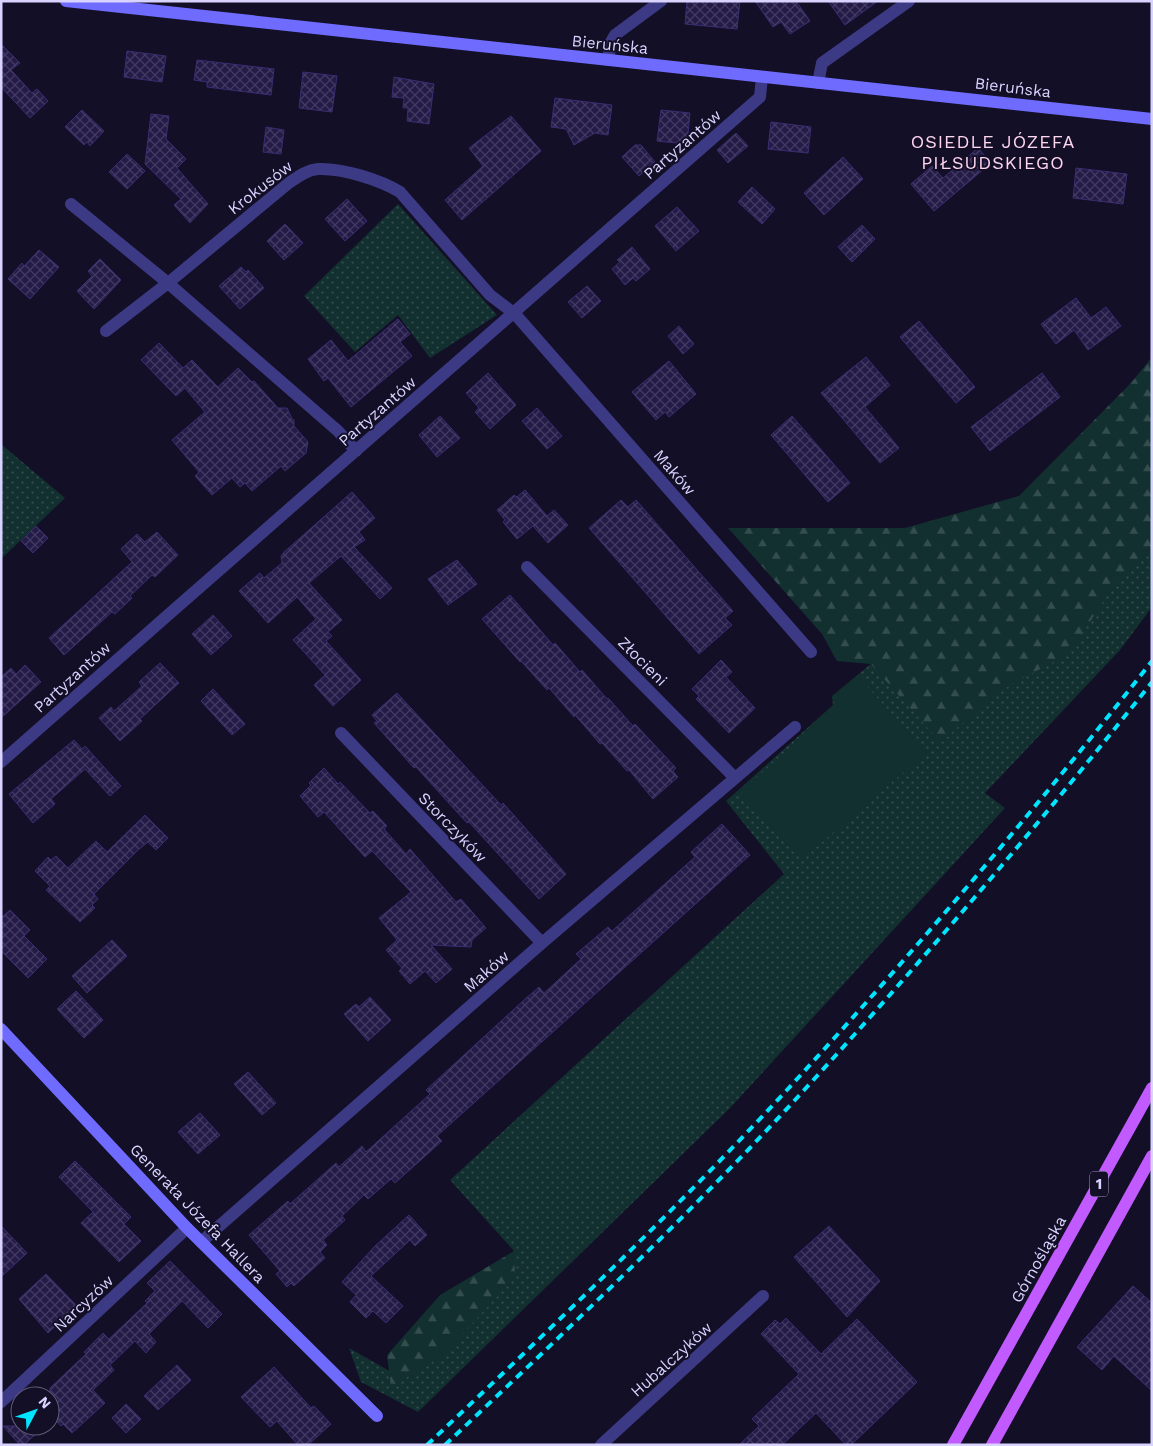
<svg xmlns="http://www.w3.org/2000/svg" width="1153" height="1446" viewBox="0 0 1153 1446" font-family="'Work Sans',sans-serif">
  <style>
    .grass { fill: url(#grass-dots) }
    .forest { fill: url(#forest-firs) }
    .park { fill: #12302f }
    .building { fill: url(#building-cross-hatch); stroke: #3b2d73 }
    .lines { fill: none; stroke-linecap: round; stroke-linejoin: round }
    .street { stroke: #3d3a85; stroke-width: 12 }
    .secondary { stroke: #6f6bff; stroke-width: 12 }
    .primary { stroke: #c25bff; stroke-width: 12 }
    .rail { stroke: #00e5ff; stroke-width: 4; stroke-dasharray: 8 6; stroke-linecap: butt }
    .labels { text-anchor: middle; stroke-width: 4; stroke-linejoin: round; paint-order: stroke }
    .shield { fill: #130f26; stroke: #9e99be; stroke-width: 1 }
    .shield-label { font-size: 15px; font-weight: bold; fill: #d9d4ff }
    .street-label { font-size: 16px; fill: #d9d4ff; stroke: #130f26 }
    .neighbourhood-label { font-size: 18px; letter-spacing: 1px; fill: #ffd6f0; stroke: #130f26 }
  </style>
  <defs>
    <pattern id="grass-dots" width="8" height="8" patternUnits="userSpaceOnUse" patternTransform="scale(1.25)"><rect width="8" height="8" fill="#12302f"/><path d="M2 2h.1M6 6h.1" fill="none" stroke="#344d4e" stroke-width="1.8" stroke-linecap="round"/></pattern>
    <pattern id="forest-firs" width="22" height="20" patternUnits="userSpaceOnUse" patternTransform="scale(1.25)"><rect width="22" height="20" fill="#12302f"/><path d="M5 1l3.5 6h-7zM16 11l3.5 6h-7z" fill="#344d4e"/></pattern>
    <pattern id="building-cross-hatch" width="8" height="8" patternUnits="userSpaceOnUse" patternTransform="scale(1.25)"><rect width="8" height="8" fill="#241b47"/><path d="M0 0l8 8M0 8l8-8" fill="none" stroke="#433b63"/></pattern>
  </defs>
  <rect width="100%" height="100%" fill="#130f26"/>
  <path class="grass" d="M398 204 497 315 430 358 398 315 355 352 304 296Z
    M1152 431V607L1120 650 985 793 1005 808 730 1108 418 1412 361 1382 349 1348 393 1373 514 1251 450 1180 784 874 726 801 833 705 832 696Z
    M1 444 65 498 1 559Z"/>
  <path class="forest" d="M1152 357V552L1119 577 1069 654 1011 684 954 730 941 743 871 664 837 661 822 634 728 528H905L1019 496 1131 383Z
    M514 1251 515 1277 442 1356 391 1387 387 1355 440 1295Z"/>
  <path class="park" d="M858 676 926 753 802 859 741 792 835 706V696Z"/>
  <path class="building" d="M687 1H740L737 29 685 24Z
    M755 1H796L810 21 790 34 781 22 773 27Z
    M828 1H878L845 25Z
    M1 44 20 63 11 70 32 93 37 89 48 101 30 118 1 87Z
    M127 51 166 56 162 82 124 77Z
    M197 60 274 69 271 95 207 87V82L194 80Z
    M303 72 337 76 332 112 299 108Z
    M394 77 434 84 429 124 407 121 408 108H403L404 98 392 97Z
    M555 98 612 105 608 135 595 133 574 145 566 129 551 127Z
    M82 110 104 131 90 146 87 142 84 145 65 127Z
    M661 110 690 113 687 144 657 141Z
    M151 114 169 116 166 139 186 159 177 168 208 204 190 223 174 205 181 199 145 164Z
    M511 116 541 151 462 220 445 200 483 166 469 148Z
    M771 122 811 127 808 153 768 149Z
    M266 127 284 130 281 154 263 152Z
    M736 133 748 146 728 163 717 150Z
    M635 145H641L655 162 639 176 622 157Z
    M978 148 991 163 934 211 911 184 932 166 943 178Z
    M127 154 145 171 127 189 109 172Z
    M843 157 863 179 824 215 804 193Z
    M1076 168 1127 174 1123 204 1073 198Z
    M752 187 775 209 762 224 738 202Z
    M347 199 367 221 345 241 325 219Z
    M677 207 699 231 676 251 655 226Z
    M285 224 303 243 284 260 267 241Z
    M862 225 875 239 852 262 838 247Z
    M632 247 650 269 636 281 633 278 625 285 612 269 620 262 617 260Z
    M39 250 59 267 30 299 8 279 22 263 24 266Z
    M100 259 121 280 94 309 77 291 92 276 88 271Z
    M241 267 246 272 248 270 264 288 240 309 219 286Z
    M587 286 601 301 582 318 568 302Z
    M1076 298 1091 318 1106 307 1121 326 1088 350 1074 330 1056 344 1041 324Z
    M398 319 410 334 400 342 412 356 351 407 328 378 324 381 308 359 331 340 348 361Z
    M919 321 975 387 956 403 900 337Z
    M679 326 694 344 683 354 668 336Z
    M159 343 183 368 192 360 218 387 238 368 252 382 254 381 278 408H287L292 419 294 420V426L308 442 306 453 285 471 281 466 252 491 245 483 240 487 232 478 212 495 195 476 199 472 172 440 205 412 185 388 176 396 141 360Z
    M866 357 890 385 865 407 899 448 880 463 821 393Z
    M669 361 696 394 669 417 665 412 656 420 632 392Z
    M488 373 516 405 490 429 475 412 479 408 466 393Z
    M1042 373 1060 397 990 451 971 427Z
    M537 408 562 436 547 449 522 421Z
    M440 416 460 438 437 457 419 435Z
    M792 416 850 483 828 502 771 435Z
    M525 490 547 516 554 510 568 525 548 543 533 526 517 539 503 522 505 520 497 510 514 495 517 497Z
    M352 492 375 518 359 532 365 540 354 547 392 588 380 599 341 556 309 583 342 620 328 632 332 636 326 641 361 680 333 706 314 685 325 675 293 640 316 619 297 597 268 623 239 591 260 573 264 578 282 563 281 556 284 552Z
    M621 500 628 507 636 500 733 611 725 618 732 625 699 654 589 528Z
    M36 526 48 538 33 553 21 541Z
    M157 532 178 555 155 577 152 575 130 596 132 598 115 614 112 612 64 655 49 638 132 562 121 549 137 534 145 542Z
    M457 560 477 584 448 605 428 579Z
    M510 595 553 645 555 643 580 672 582 670 607 699 608 698 633 726 635 724 676 768 673 771 678 777 653 799 629 770 627 771 602 743 600 744 575 715 574 717 549 688 547 690 521 661 520 662 482 619Z
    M213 615 232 636 211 655 192 634Z
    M721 660 732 672 726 677 755 708 729 733 696 699 699 696 692 689Z
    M160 663 179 683 140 719 142 721 120 741 99 718 111 707 114 711 142 686 139 682Z
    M25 665 41 682 1 718V677L11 668 16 674Z
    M213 689 245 724 232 735 201 701Z
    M397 693 501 805 503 803 566 874 539 899 469 822 467 823 416 767 414 768 374 723 377 721 372 715Z
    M74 740 82 749 85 746 121 786 110 796 85 769 51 799 55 804 33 823 9 794Z
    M324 768 338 784 340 782 370 813 373 811 387 826 384 829 406 854 410 849 456 902 461 899 486 928 472 940 471 947 431 945 452 969 436 983 425 971 410 984 399 971 402 968 386 950 397 940 379 918 411 892 372 851 365 857 324 812 318 817 300 796 311 785 309 783Z
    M145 815 168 838 156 850 148 842 138 850 94 894 98 899 92 905 95 908 80 922 46 890 50 886 35 871 48 857 51 860 56 856 68 868 96 841 107 852Z
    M722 824 750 855 437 1136 442 1141 395 1183 391 1179 368 1199 364 1195 342 1216 345 1220 323 1240 327 1245 320 1252 325 1258 294 1286 291 1283 287 1287 276 1274 280 1271 249 1235 288 1201 290 1204 336 1163 339 1167 362 1146 366 1152 430 1094 426 1090 524 1000 539 987 544 993 581 959 576 954 608 927 612 931 695 857 691 852Z
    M10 910 30 930 24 936 47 959 28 978 1 951V918Z
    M112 940 127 956 87 993 72 976Z
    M76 991 103 1020 84 1038 57 1009Z
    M370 997 391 1020 368 1041 344 1014 356 1004 359 1007Z
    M248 1072 276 1103 262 1115 234 1084Z
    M200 1113 220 1135 198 1154 178 1132Z
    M75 1161 131 1217 124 1224 141 1241 119 1262 81 1223 93 1212 59 1177Z
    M409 1215 427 1235 415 1246 410 1240 371 1276 403 1306 386 1323 373 1311 366 1318 350 1302 356 1295 342 1282 375 1246Z
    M1 1226 27 1253 1 1277Z
    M829 1226 880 1281 847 1317 794 1257Z
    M170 1261 222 1314 208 1328 182 1301 149 1334 156 1342 146 1353 135 1341 110 1365 114 1370 93 1390 105 1403 72 1433 63 1424 61 1426 50 1414V1388L86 1354 84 1352 103 1333 109 1339 147 1303 145 1301 155 1291 147 1283Z
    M46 1274 77 1306 48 1333 19 1299Z
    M1133 1286 1152 1303V1391L1114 1356 1102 1370 1077 1347Z
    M786 1318 821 1354 857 1319 917 1382 851 1445H846L816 1413 782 1445H739L759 1426 752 1419 799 1374 761 1334 775 1320 780 1324Z
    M177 1365 191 1380 158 1410 144 1396Z
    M274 1367 311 1408 314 1406 331 1424 308 1445H298L277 1421 270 1427 241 1397Z
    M126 1404 141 1419 126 1433 112 1418Z
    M3 1426H44L24 1445H20Z"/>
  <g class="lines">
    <path class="street" d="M608 60 611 42 615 35 661 1
      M818 83 822 63 909 1
      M71 204 168 283 338 431 356 451
      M106 331 168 283 290 182C299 176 307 170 318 169 343 168 380 180 400 192L490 295 515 314 811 652
      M527 567 735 778
      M341 733 542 943
      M1 762C253 539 508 319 760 97L762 77
      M201 1242 542 943 795 727
      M1 1402 187 1228
      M601 1445 763 1296"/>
    <path class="secondary" d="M66 1 1152 119
      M1 1029 187 1228 377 1416"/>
    <path class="primary" d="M953 1445 1152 1088
      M992 1445 1152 1156"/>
    <path class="rail" d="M427 1445C549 1330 672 1214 786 1091 914 952 1036 809 1152 661
      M445 1445C564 1333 684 1220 795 1100 919 965 1038 826 1152 682"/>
  </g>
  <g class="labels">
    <rect class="shield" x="1090" y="1171.5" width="18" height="25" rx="4"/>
    <g class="shield-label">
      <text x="1099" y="1189">1</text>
    </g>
    <g class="street-label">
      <text transform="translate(610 44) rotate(6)" y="6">Bieruńska</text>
      <text transform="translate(1013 87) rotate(7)" y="6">Bieruńska</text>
      <text transform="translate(682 144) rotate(-41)" y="6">Partyzantów</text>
      <text transform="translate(260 187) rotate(-38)" y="6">Krokusów</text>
      <text transform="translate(377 411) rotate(-41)" y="6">Partyzantów</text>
      <text transform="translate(675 472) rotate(49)" y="6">Maków</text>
      <text transform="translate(643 661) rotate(45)" y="6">Złocieni</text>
      <text transform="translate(72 677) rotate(-42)" y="6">Partyzantów</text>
      <text transform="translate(453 827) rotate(46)" y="6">Storczyków</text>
      <text transform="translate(486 971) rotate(-41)" y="6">Maków</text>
      <text transform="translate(198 1213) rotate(46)" y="6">Generała Józefa Hallera</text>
      <text transform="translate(1038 1259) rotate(-61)" y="6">Górnośląska</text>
      <text transform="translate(83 1303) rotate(-43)" y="6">Narcyzów</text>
      <text transform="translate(671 1359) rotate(-42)" y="6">Hubalczyków</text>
    </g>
    <g class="neighbourhood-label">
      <text x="993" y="148">OSIEDLE JÓZEFA<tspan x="993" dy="21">PIŁSUDSKIEGO</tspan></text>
    </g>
  </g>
  <rect width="1153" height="1446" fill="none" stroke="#d9d4ff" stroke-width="5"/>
  <g transform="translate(35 1411) rotate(49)"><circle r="24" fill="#130f26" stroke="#625e7d"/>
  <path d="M0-4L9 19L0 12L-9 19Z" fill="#00e5ff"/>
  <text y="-8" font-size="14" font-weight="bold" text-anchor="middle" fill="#d9d4ff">N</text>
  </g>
</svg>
